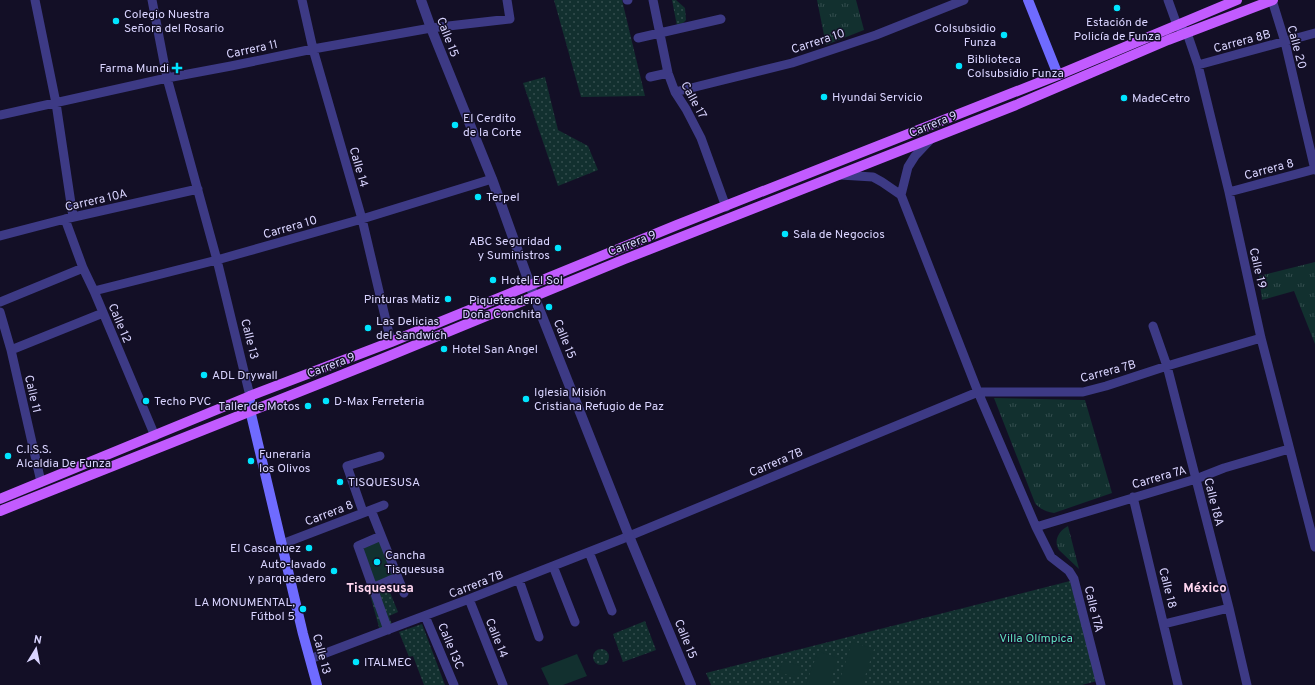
<svg xmlns="http://www.w3.org/2000/svg" width="1315" height="685" viewBox="0 0 1315 685" font-family="Overpass,sans-serif">
  <style>
    .grass { fill: url(#grass-tufts) }
    .park { fill: url(#park-dots) }
    .pitch { fill: #12302f }
    .lines { fill: none; stroke-linecap: round; stroke-linejoin: round }
    .minor { stroke: #3d3a85; stroke-width: 9 }
    .tertiary { stroke: #3d3a85; stroke-width: 10 }
    .secondary { stroke: #6f6bff; stroke-width: 10 }
    .primary { stroke: #c25bff; stroke-width: 10 }
    .poi-dot { fill: #00e5ff; stroke: #130f26; stroke-width: 1.5 }
    .labels { text-anchor: middle; stroke-width: 3; stroke-linejoin: round; paint-order: stroke }
    .poi-label { font-size: 12px; fill: #d9d4ff; stroke: #130f26; text-anchor: start }
    .street-label { font-size: 12px; fill: #d9d4ff; stroke: #130f26 }
    .park-label { font-size: 12px; fill: #5fe0c0; stroke: #130f26 }
    .neighbourhood-label { font-size: 13px; font-weight: bold; fill: #ffd6f0; stroke: #130f26 }
  </style>
  <defs>
    <pattern id="grass-tufts" width="24" height="20" patternUnits="userSpaceOnUse"><rect width="24" height="20" fill="#12302f"/><path d="M3 7l-1-3M5 7V3M7 7l1-3M15 17l-1-3M17 17v-4M19 17l1-3" fill="none" stroke="#344d4e"/></pattern>
    <pattern id="park-dots" width="8" height="8" patternUnits="userSpaceOnUse"><rect width="8" height="8" fill="#12302f"/><path d="M2 2h.1M6 6h.1" fill="none" stroke="#344d4e" stroke-width="1.8" stroke-linecap="round"/></pattern>
  </defs>
  <rect width="100%" height="100%" fill="#130f26"/>
  <path class="grass" d="M817 0H856L864 30 826 45Z
    M1315 262V344L1294 291 1262 300 1259 276Z
    M994 398 1085 400 1112 493 1054 513C1046 512 1040 509 1035 503Z
    M1068 526 1079 569 1059 550C1053 540 1059 531 1068 526Z"/>
  <path class="park" d="M554 0H622L645 96 581 97Z
    M672 0H676L685 8 686 20 683 23 677 26Z
    M545 77 558 130 588 146 598 170 558 186 523 83Z
    M1070 581 1097 681 1082 685H711L706 673Z
    M387 585 398 612 389 616 393 627 380 631 369 591Z
    M645 621 656 650 623 662 613 634Z
    M422 624 445 685H424L413 656 409 657 399 632Z
    M593 657a8 8 0 1 1 16 0a8 8 0 1 1-16 0Z"/>
  <path class="pitch" d="M380 541 394 576 374 584 360 548Z
    M852 642 874 649 862 685H845L839 683Z
    M818 651 838 658 829 685H806Z
    M577 654 587 676 563 685H549L541 668Z
    M783 661 801 666 797 678 779 672Z"/>
  <g class="lines">
    <path class="minor" d="M35 0 56 103 73 217
      M152 0 167 78 217 260 250 396
      M302 0 313 49 362 219 391 342
      M627 0H628
      M653 0 668 73 675 92 686 109 701 138 726 207
      M1168 0 1177 25 1187 33 1198 65 1229 192 1261 338 1315 547
      M1272 0 1285 42 1315 170
      M638 38 721 19
      M1198 65 1315 33
      M650 77 668 73
      M675 92 792 63 876 35 964 0
      M0 115 167 78 231 66 313 49 431 28 510 19 507 0
      M840 175 873 177 882 182 901 195 978 392 1036 527 1051 557 1069 571 1074 579 1101 685
      M1229 192 1315 169
      M901 195 908 167 915 156 932 138
      M65 219 83 268 94 291 155 436
      M0 236 65 219 198 189
      M94 291 217 260 362 219 492 179
      M0 302 83 268
      M0 312 11 350 41 482
      M1153 326 1167 366 1229 608 1247 685
      M11 350 103 313
      M1133 497 1178 685
      M371 510 404 593
      M363 512 347 466 380 456
      M1036 527 1196 479 1224 468 1289 449
      M381 536 358 546 388 630
      M282 544 384 505
      M589 552 612 611
      M553 566 575 622
      M519 580 539 637
      M372 588 397 577
      M469 599 503 685
      M425 616 454 685
      M1164 624 1229 608
      M310 659 469 599 622 539 978 392H1083L1106 386 1167 366 1261 338"/>
    <path class="tertiary" d="M421 0 431 28 492 179 534 296 629 536 691 685"/>
    <path class="secondary" d="M1028 0 1058 75
      M250 396V410L303 634 317 685"/>
    <path class="primary" d="M0 499 250 396 391 342 677 225 1058 75 1237 0
      M0 511 384 358 625 259 1016 105 1168 40 1273 0"/>
  </g>
  <g class="poi-dot">
    <circle cx="1117" cy="8" r="4"/>
    <circle cx="116" cy="21" r="4"/>
    <circle cx="1004" cy="35" r="4"/>
    <circle cx="959" cy="66" r="4"/>
    <path d="M175 62h4v4h4v4h-4v4h-4v-4h-4v-4h4z"/>
    <circle cx="824" cy="97" r="4"/>
    <circle cx="1124" cy="98" r="4"/>
    <circle cx="455" cy="125" r="4"/>
    <circle cx="478" cy="197" r="4"/>
    <circle cx="785" cy="234" r="4"/>
    <circle cx="558" cy="248" r="4"/>
    <circle cx="493" cy="280" r="4"/>
    <circle cx="448" cy="299" r="4"/>
    <circle cx="549" cy="307" r="4"/>
    <circle cx="368" cy="328" r="4"/>
    <circle cx="444" cy="349" r="4"/>
    <circle cx="204" cy="375" r="4"/>
    <circle cx="526" cy="399" r="4"/>
    <circle cx="146" cy="401" r="4"/>
    <circle cx="326" cy="401" r="4"/>
    <circle cx="308" cy="406" r="4"/>
    <circle cx="8" cy="456" r="4"/>
    <circle cx="251" cy="461" r="4"/>
    <circle cx="340" cy="482" r="4"/>
    <circle cx="309" cy="548" r="4"/>
    <circle cx="377" cy="562" r="4"/>
    <circle cx="334" cy="571" r="4"/>
    <circle cx="303" cy="609" r="4"/>
    <circle cx="356" cy="662" r="4"/>
  </g>
  <g class="labels">
    <g class="poi-label">
      <text x="124" y="18">Colegio Nuestra<tspan x="124" dy="14">Señora del Rosario</tspan></text>
      <text x="1117" y="26" text-anchor="middle">Estación de<tspan x="1117" dy="14">Policía de Funza</tspan></text>
      <text x="996" y="32" text-anchor="end">Colsubsidio<tspan x="996" dy="14">Funza</tspan></text>
      <text x="967" y="63">Biblioteca<tspan x="967" dy="14">Colsubsidio Funza</tspan></text>
      <text x="169" y="72" text-anchor="end">Farma Mundi</text>
      <text x="832" y="101">Hyundai Servicio</text>
      <text x="1132" y="102">MadeCetro</text>
      <text x="463" y="122">El Cerdito<tspan x="463" dy="14">de la Corte</tspan></text>
      <text x="486" y="201">Terpel</text>
      <text x="793" y="238">Sala de Negocios</text>
      <text x="550" y="245" text-anchor="end">ABC Seguridad<tspan x="550" dy="14">y Suministros</tspan></text>
      <text x="501" y="284">Hotel El Sol</text>
      <text x="440" y="303" text-anchor="end">Pinturas Matiz</text>
      <text x="541" y="304" text-anchor="end">Piqueteadero<tspan x="541" dy="14">Doña Conchita</tspan></text>
      <text x="376" y="325">Las Delicias<tspan x="376" dy="14">del Sandwich</tspan></text>
      <text x="452" y="353">Hotel San Angel</text>
      <text x="212" y="379">ADL Drywall</text>
      <text x="534" y="396">Iglesia Misión<tspan x="534" dy="14">Cristiana Refugio de Paz</tspan></text>
      <text x="154" y="405">Techo PVC</text>
      <text x="334" y="405">D-Max Ferreteria</text>
      <text x="300" y="410" text-anchor="end">Taller de Motos</text>
      <text x="16" y="453">C.I.S.S.<tspan x="16" dy="14">Alcaldia De Funza</tspan></text>
      <text x="259" y="458">Funeraria<tspan x="259" dy="14">los Olivos</tspan></text>
      <text x="348" y="486">TISQUESUSA</text>
      <text x="301" y="552" text-anchor="end">El Cascanuez</text>
      <text x="385" y="559">Cancha<tspan x="385" dy="14">Tisquesusa</tspan></text>
      <text x="326" y="568" text-anchor="end">Auto-lavado<tspan x="326" dy="14">y parqueadero</tspan></text>
      <text x="295" y="606" text-anchor="end">LA MONUMENTAL,<tspan x="295" dy="14">Fútbol 5</tspan></text>
      <text x="364" y="666">ITALMEC</text>
    </g>
    <g class="street-label">
      <text transform="translate(448 37) rotate(69)" y="4">Calle 15</text>
      <text transform="translate(818 41) rotate(-18)" y="4">Carrera 10</text>
      <text transform="translate(1242 41) rotate(-15)" y="4">Carrera 8B</text>
      <text transform="translate(1297 47) rotate(75)" y="4">Calle 20</text>
      <text transform="translate(252 49) rotate(-12)" y="4">Carrera 11</text>
      <text transform="translate(694 100) rotate(61)" y="4">Calle 17</text>
      <text transform="translate(933 124) rotate(-22)" y="4">Carrera 9</text>
      <text transform="translate(359 167) rotate(74)" y="4">Calle 14</text>
      <text transform="translate(1269 169) rotate(-15)" y="4">Carrera 8</text>
      <text transform="translate(96 200) rotate(-13)" y="4">Carrera 10A</text>
      <text transform="translate(290 227) rotate(-16)" y="4">Carrera 10</text>
      <text transform="translate(632 243) rotate(-21)" y="4">Carrera 9</text>
      <text transform="translate(1258 268) rotate(77)" y="4">Calle 19</text>
      <text transform="translate(120 323) rotate(67)" y="4">Calle 12</text>
      <text transform="translate(250 339) rotate(76)" y="4">Calle 13</text>
      <text transform="translate(565 339) rotate(68)" y="4">Calle 15</text>
      <text transform="translate(331 365) rotate(-21)" y="4">Carrera 9</text>
      <text transform="translate(1108 371) rotate(-15)" y="4">Carrera 7B</text>
      <text transform="translate(33 394) rotate(77)" y="4">Calle 11</text>
      <text transform="translate(776 462) rotate(-23)" y="4">Carrera 7B</text>
      <text transform="translate(1159 477) rotate(-16)" y="4">Carrera 7A</text>
      <text transform="translate(1214 502) rotate(76)" y="4">Calle 18A</text>
      <text transform="translate(329 513) rotate(-21)" y="4">Carrera 8</text>
      <text transform="translate(476 584) rotate(-21)" y="4">Carrera 7B</text>
      <text transform="translate(1168 588) rotate(76)" y="4">Calle 18</text>
      <text transform="translate(1094 609) rotate(76)" y="4">Calle 17A</text>
      <text transform="translate(497 638) rotate(68)" y="4">Calle 14</text>
      <text transform="translate(686 639) rotate(68)" y="4">Calle 15</text>
      <text transform="translate(451 646) rotate(67)" y="4">Calle 13C</text>
      <text transform="translate(322 654) rotate(75)" y="4">Calle 13</text>
    </g>
    <g class="park-label">
      <text x="1036" y="642">Villa Olímpica</text>
    </g>
    <g class="neighbourhood-label">
      <text x="380" y="592">Tisquesusa</text>
      <text x="1205" y="592">México</text>
    </g>
  </g>
  <g transform="translate(36 649) rotate(10)" stroke="#130f26" stroke-width="3" paint-order="stroke">
  <path d="M0-3L7 15L0 10L-7 15Z" fill="#d9d4ff"/>
  <text y="-6" font-size="11" font-weight="bold" text-anchor="middle" fill="#d9d4ff">N</text>
  </g>
</svg>
